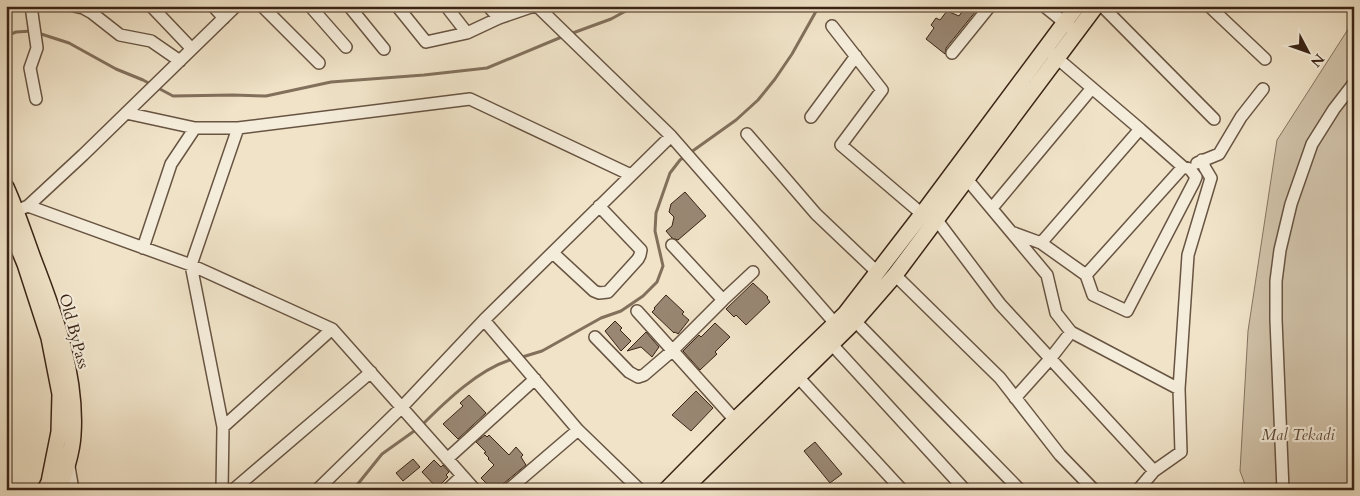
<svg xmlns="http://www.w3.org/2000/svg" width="1360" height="496" viewBox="0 0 1360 496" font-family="Cardo,serif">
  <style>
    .green { fill: #d1c3aa; stroke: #867460 }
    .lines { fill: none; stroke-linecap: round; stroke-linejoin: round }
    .stream { stroke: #82705c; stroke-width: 3 }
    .building { fill: #998773; stroke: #3a2416 }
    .minor-casing { stroke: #685442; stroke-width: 14 }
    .major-casing { stroke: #3a2416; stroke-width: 18 }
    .minor { stroke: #f5eddb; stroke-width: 11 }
    .major { stroke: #f0e3c8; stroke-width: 15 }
    .labels { text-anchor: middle; stroke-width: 4.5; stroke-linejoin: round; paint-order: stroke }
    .street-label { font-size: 16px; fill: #3a2416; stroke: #f5eddb }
    .park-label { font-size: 16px; font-style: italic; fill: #604c3b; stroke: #f5eddb }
  </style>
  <rect width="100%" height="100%" fill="#f0e3c8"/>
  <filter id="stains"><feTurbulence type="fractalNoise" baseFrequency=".004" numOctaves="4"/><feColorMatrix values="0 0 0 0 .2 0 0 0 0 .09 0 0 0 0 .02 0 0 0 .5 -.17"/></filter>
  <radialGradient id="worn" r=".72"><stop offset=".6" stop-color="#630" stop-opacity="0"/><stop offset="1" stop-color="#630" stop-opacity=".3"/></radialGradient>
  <path class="green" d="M1354 20V490H1247L1240 471 1248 331 1277 140Z"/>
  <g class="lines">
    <path class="stream" d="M38 33 69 43 116 69 143 80 173 96 233 95 266 96 331 82 424 75 487 68 564 36
      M570 34 611 19 635 6
      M6 36 16 32 32 31
      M519 358 542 351 601 318 621 311 643 296 657 282 663 266 655 231 656 213 670 173 680 160 736 120 758 100 775 79 792 54 819 6
      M422 425C447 400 479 369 513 359
      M353 490 382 454 417 429"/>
  </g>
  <path class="building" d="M966 6H980L946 48 945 54 926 39 934 28 931 25 936 18 940 20 947 11 959 16Z
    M685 192 706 216 678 240 672 238 666 231 672 226 674 217 669 212 671 204Z
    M753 283 768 297 767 298 770 302 746 325 736 315 734 317 726 309Z
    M666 295 684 312 682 314 689 320 678 334 675 332 674 333 652 312 655 309 654 308Z
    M615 321 622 328 620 330 631 341 621 351 605 331Z
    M715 323 730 337 715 352 717 354 700 370 683 351 699 335 701 337Z
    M646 332 659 347 652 357 641 347 627 351Z
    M696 391 713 408 691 431 672 415Z
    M469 395 486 413 458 439 443 424 463 406 460 403Z
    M485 435 487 437 489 435 509 455 516 447 523 455 521 457 526 465 503 484 501 490H493L481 478 494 465 488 459 489 458 484 453 486 452 476 442Z
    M815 442 842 474 830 483 804 451Z
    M413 459 420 467 403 481 396 473Z
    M434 460 441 467 443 465 449 472 446 475 448 477 437 488 422 472Z"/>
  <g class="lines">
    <g class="minor-casing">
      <path id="minor" d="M31 6 37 48 30 68 36 99
        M74 6 83 8 92 13 120 35 151 41 180 61
        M151 6 192 49
        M213 6 224 18
        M262 6 319 63
        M310 6 346 47
        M349 6 384 49
        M397 6 426 42 467 33 499 18 534 6
        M446 6 467 33
        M488 6 499 18
        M537 6 671 136 840 329
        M1044 6 1070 27
        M1102 6 1214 119
        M1209 6 1265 59
        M832 26 882 90 841 145 922 214
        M952 53 990 6
        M126 113 195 128H238L470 99 631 175
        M811 117 856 56
        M747 134 816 214 877 272
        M1197 163 1219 154 1241 117 1263 89
        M966 178 1047 275 1056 313 1071 332 1179 389
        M28 206 191 265 332 329 475 490
        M23 208 28 206 83 155 236 6
        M992 208 1092 88
        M936 219 1000 304 1154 471 1181 452 1179 389 1188 255 1211 178 1205 168 1202 160
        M1014 233 1041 243 1086 275 1183 167
        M1041 243 1140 129 1051 53
        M143 248 171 164 195 128
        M553 253 594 291 599 293 608 292 638 259 640 255 641 250 599 206
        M895 275 1000 378 1060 455 1094 490
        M1086 275 1093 295 1127 311 1194 182 1196 177 1190 169 1183 167 1140 129
        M723 300 753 272
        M637 311 735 420
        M484 320 578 430 640 490
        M855 321 1020 490
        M595 337 629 372 638 377 644 375 672 351 723 300 672 245
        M826 338 965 490
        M798 377 902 490
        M1015 398 1050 359 1071 332
        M223 427 332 329
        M56 447 68 461 73 490
        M447 459 535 379
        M222 490 223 427 191 265 238 128
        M233 490 371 372
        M317 490 402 407 484 320 671 136
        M447 490 462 476
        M508 490 578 430
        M1138 490 1154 471
        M1283 490 1276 320V281L1280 250 1291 204 1312 144 1334 109 1354 83"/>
    </g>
    <g class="major-casing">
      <path id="major" d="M6 187C17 211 25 237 34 261 55 315 77 376 73 435 72 453 65 473 59 490
        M6 218 25 264 49 338 60 394 59 432 49 482 45 490
        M666 490 735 420 845 314 922 214 1077 6
        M683 490 855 321 895 275 1096 6"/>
    </g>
    <use href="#minor" class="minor"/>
    <use href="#major" class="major"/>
  </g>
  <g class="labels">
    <g class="street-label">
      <text transform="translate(75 331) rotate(75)" y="6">Old ByPass</text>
    </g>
    <g class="park-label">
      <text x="1298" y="440">Mal Tekadi</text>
    </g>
  </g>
  <rect width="1360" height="496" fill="none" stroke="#f0e3c8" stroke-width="25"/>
  <rect x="8" y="8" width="1345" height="481" fill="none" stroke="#3a2416" stroke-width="2.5"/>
  <rect x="12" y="12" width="1335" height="471" fill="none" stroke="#3a2416"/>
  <g transform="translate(1308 52) rotate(131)" stroke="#f5eddb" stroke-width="4" paint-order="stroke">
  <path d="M0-4L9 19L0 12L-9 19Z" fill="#3a2416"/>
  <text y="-8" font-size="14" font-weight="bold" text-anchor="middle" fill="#3a2416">N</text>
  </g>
  <rect width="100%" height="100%" filter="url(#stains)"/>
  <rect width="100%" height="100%" fill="url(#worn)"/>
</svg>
